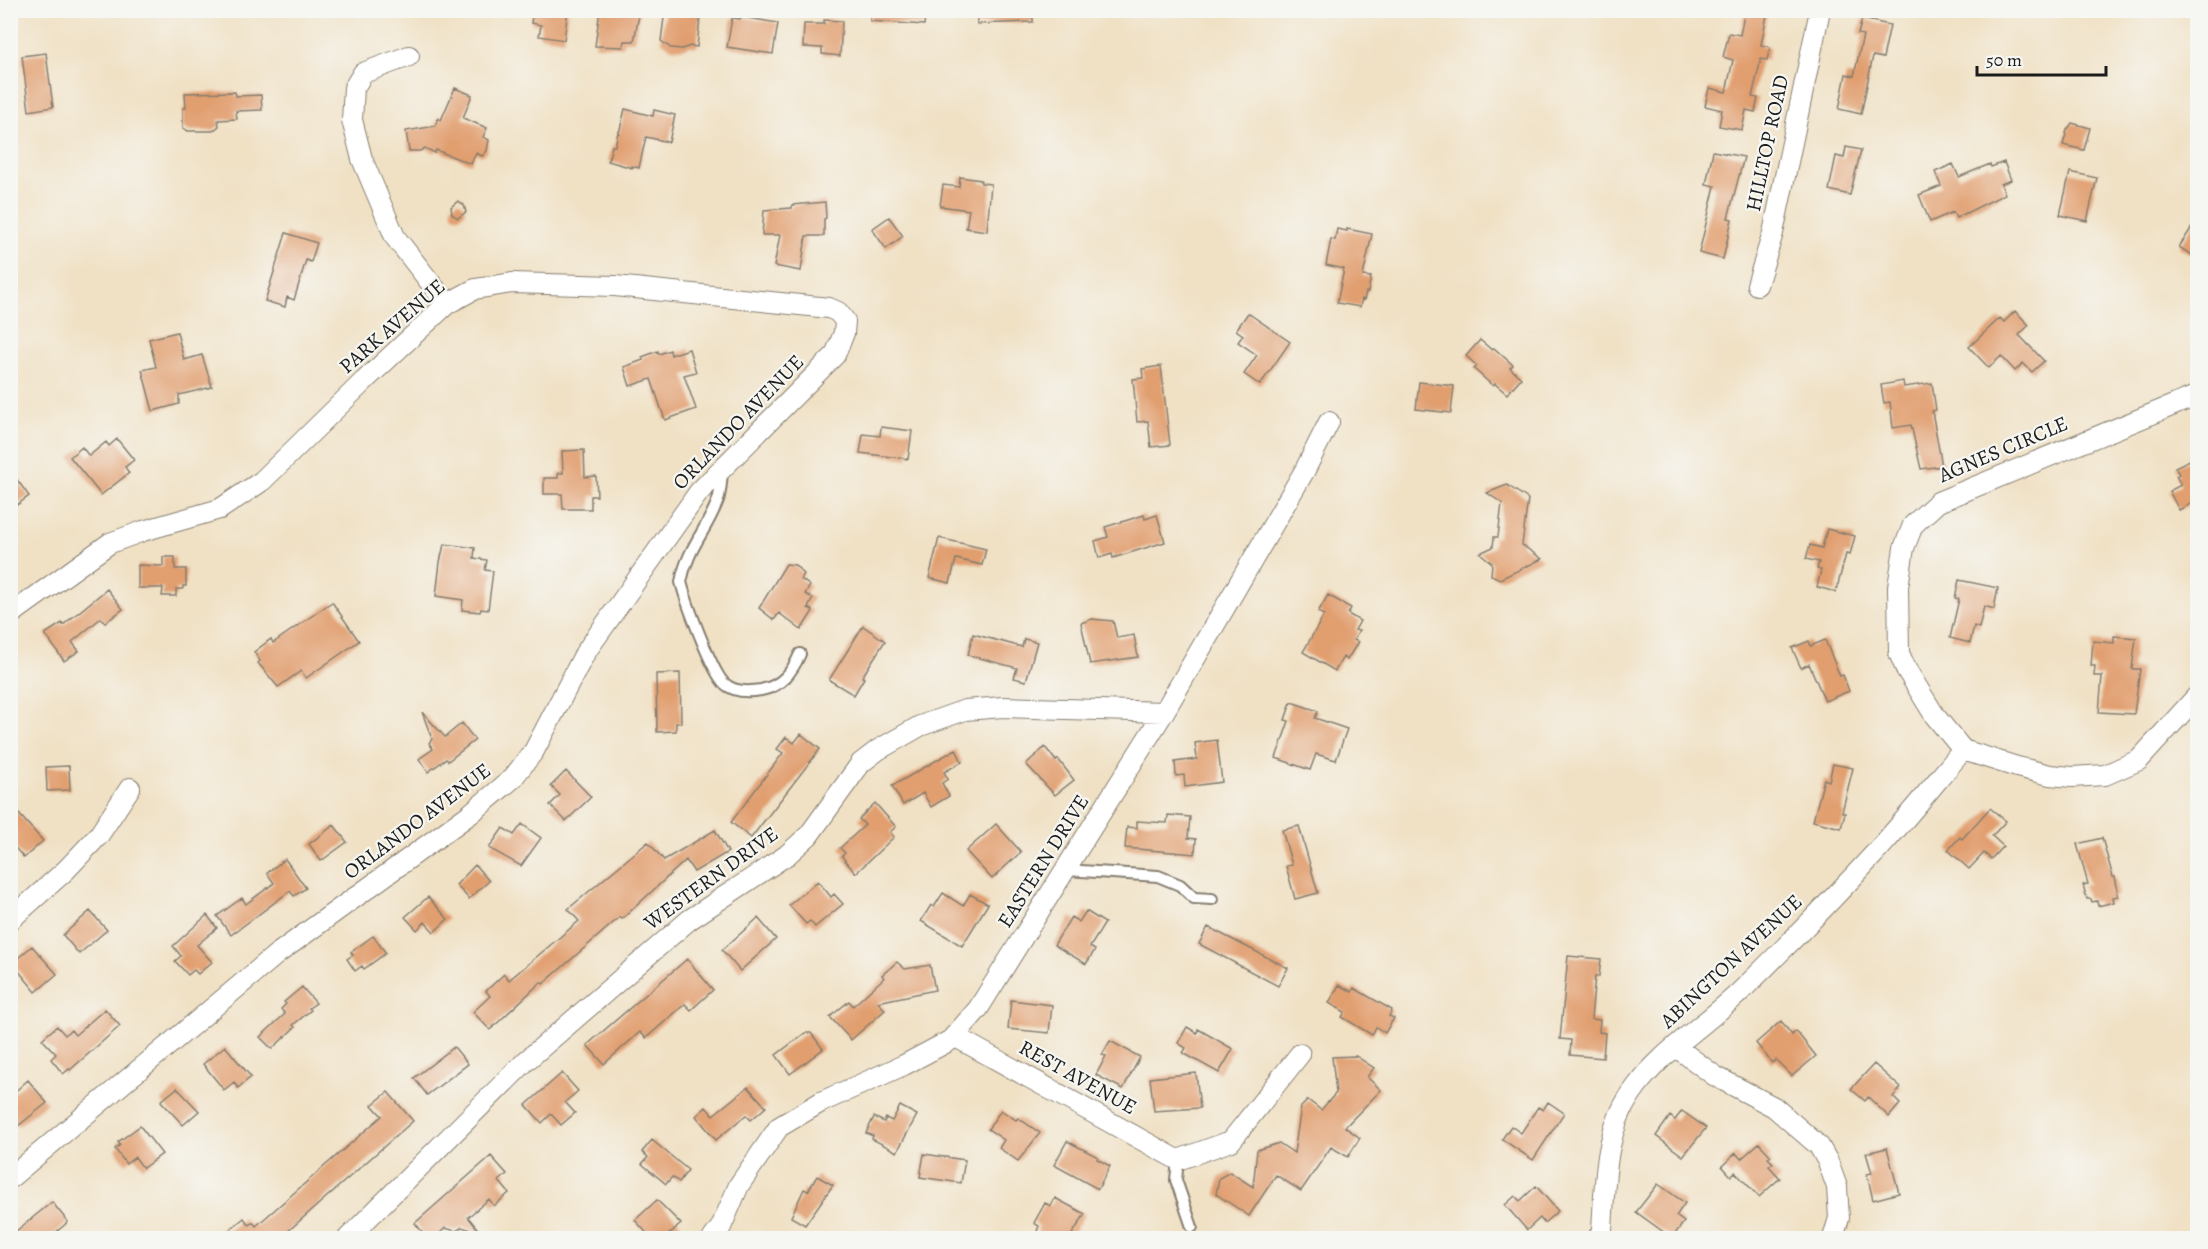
<svg xmlns="http://www.w3.org/2000/svg" width="2208" height="1249" viewBox="0 0 2208 1249" font-family="Alegreya,serif">
  <style>
    .building { fill: #e19e6e }
    .lines { fill: none; stroke-linecap: round; stroke-linejoin: round }
    .lane-casing { stroke: #867e70; stroke-width: 14 }
    .street-casing { stroke: #867e70; stroke-width: 22 }
    .lane { stroke: #fff; stroke-width: 10 }
    .street { stroke: #fff; stroke-width: 20 }
    .labels { text-anchor: middle; stroke-width: 4.5; stroke-linejoin: round; paint-order: stroke }
    .street-label { font-size: 21px; fill: #1c1c1c; stroke: #f6f6f2 }
  </style>
  <rect width="100%" height="100%" fill="#f6f6f2"/>
  <filter id="ink" filterUnits="userSpaceOnUse"><feTurbulence type="fractalNoise" baseFrequency=".0167" numOctaves="2"/><feDisplacementMap in="SourceGraphic" scale="12" xChannelSelector="R" yChannelSelector="G"/><feConvolveMatrix kernelMatrix="1 2 1 2 8 2 1 2 1" color-interpolation-filters="sRGB"/></filter>
  <filter id="wash" filterUnits="userSpaceOnUse"><feTurbulence type="fractalNoise" baseFrequency=".008" numOctaves="4" result="noise"/><feDisplacementMap in="SourceGraphic" scale="24" xChannelSelector="R" yChannelSelector="G"/><feGaussianBlur stdDeviation="1.35" result="paint"/><feColorMatrix in="noise" values="0 0 0 0 0 0 0 0 0 0 0 0 0 0 0 0 0 1.4 0 .05"/><feComposite in="paint" operator="in"/></filter>
  <g filter="url(#wash)">
    <rect width="100%" height="100%" fill="#f0e1c5"/>
    <g id="blocks">
      <path class="building" d="M533 10H568L564 40 539 36 541 25 531 23Z
        M600 10H640L634 41H624L623 47 595 46Z
        M665 10H701L697 47 690 46 682 49 671 48 661 41Z
        M870 10H926L924 25 870 21Z
        M977 10H1033V22L977 24Z
        M1745 10H1768L1761 45 1770 47 1767 60 1761 59 1752 97 1758 98 1755 112 1746 110 1742 130 1719 126 1722 110 1705 106 1709 88 1726 92 1733 60 1723 57 1729 33 1740 35Z
        M741 17 778 23 773 54 727 47 732 18 740 19Z
        M1862 19 1890 25 1883 58 1873 56 1861 114 1839 109 1846 74 1854 76 1863 35 1858 34Z
        M824 20 842 21 840 56 822 54V48L803 47 804 24H824Z
        M46 53 53 107 29 111 22 56Z
        M455 88 472 95 463 118 487 128 483 137 489 140 487 151 482 156 476 153 471 164 436 150 435 153 425 148 420 151H409L406 131 435 126 438 118 441 120Z
        M235 92 236 96 261 95 262 110 236 111 237 119 218 120 219 126 213 131H188L183 128V108H186L185 93Z
        M625 109 653 116 654 110 675 115 669 142 646 137 639 168 632 166V168L608 161 612 146H615L618 132 619 133Z
        M2072 123 2090 128 2084 150 2063 145 2067 130Z
        M1846 147 1861 150 1850 195 1829 190 1836 156 1844 158Z
        M1713 151 1744 157 1728 218 1732 219 1723 259 1699 253 1715 186 1706 184Z
        M2004 162 2011 180 2001 184 2005 194 1956 218 1953 212 1930 222 1919 195 1941 186 1935 172 1953 164 1959 177 1990 164 1991 167Z
        M2070 172 2097 178 2087 221 2060 215Z
        M960 177 981 180V183L991 184 987 231 966 228 969 210 940 206 943 185 959 187Z
        M458 201 464 205 466 212 458 218 452 214 451 207Z
        M825 202 826 218 824 219V236H806L801 271 774 266 780 235H762L764 210 792 208V205Z
        M889 217 903 236 886 249 872 229Z
        M2198 218V259L2179 247Z
        M1337 229 1347 231V229L1372 234 1363 276 1371 277 1368 292H1366L1364 300 1362 299 1360 307 1337 303 1344 269 1326 265 1331 239 1335 240Z
        M286 233 317 243 311 262 306 260 294 300 287 297 285 307 265 301Z
        M2015 311 2029 325 2019 335 2044 361 2032 372 2023 363 2015 371 2001 356 1989 368 1969 347 2000 318 2004 322Z
        M1248 313 1290 342 1260 385 1244 374 1257 355 1238 342 1243 335 1236 330Z
        M177 332 184 360 202 355 212 387 179 395V404L153 411 142 370 156 367 149 339Z
        M1480 340 1492 350 1494 348 1513 365 1510 368 1521 378 1507 394 1495 384 1493 386 1474 369 1477 366 1466 356Z
        M689 349 696 372 684 375 696 409 665 420 651 379 630 386 624 367 643 360 642 357 658 351 659 354 670 350 671 355Z
        M1161 366 1170 445 1151 447 1148 421 1137 422 1133 379 1143 378 1142 369Z
        M1903 381 1904 387 1932 383 1936 410 1932 411 1942 466 1921 469 1911 425 1893 428 1890 402 1884 403 1881 385Z
        M1419 382 1454 386 1451 413 1416 409Z
        M881 427 912 431 908 459 860 453 863 434 880 436Z
        M117 439 134 460 125 467 129 473 101 495 70 457 82 447 89 456 106 442 109 446Z
        M584 450 585 477 596 476 597 496H591V509H563L562 494H544V478H558V473H563L562 451Z
        M2198 456V500L2179 510 2169 491 2181 485 2176 476 2179 474 2175 467Z
        M10 470 29 496 10 510Z
        M1507 485 1528 499 1522 545 1542 559 1500 579 1491 575 1492 563 1480 553 1493 547 1494 537H1498L1502 503 1487 493Z
        M1144 515 1145 519 1157 515 1165 542 1113 558 1112 554 1099 558 1095 541 1108 537 1105 527Z
        M1827 529 1855 536 1850 555 1846 554 1836 592 1817 587 1821 570 1817 569 1819 562 1806 559 1810 545 1822 548Z
        M939 538 986 549 982 565 956 559 950 583 929 578Z
        M444 544 475 548 474 558 487 560 485 570 493 571 488 610 481 609 480 612 462 610 463 600 436 596 440 562Z
        M163 557H175V569H186V586H183V589H176V596H162L163 588H138V565L163 566Z
        M786 564 795 565 804 574 801 579 810 586 805 594 813 598 808 608 813 611 801 630 779 613 774 620 759 608Z
        M1959 580 1998 588 1994 609 1984 606 1979 628 1974 626 1970 643 1950 638 1959 599 1955 598Z
        M107 589 123 609 105 623 101 618 78 637 72 642 79 651 64 661 45 634 62 623 63 625Z
        M1328 595 1351 608 1348 614 1360 621 1355 630 1359 631 1354 640 1358 642 1347 660 1343 657 1335 671 1303 652 1324 615 1318 612Z
        M332 602 359 641 306 678 301 671 278 687 258 663 260 661 254 652 271 639 273 643Z
        M1092 619 1113 621 1117 638 1134 635 1138 657 1090 664 1081 623Z
        M863 626 885 641 862 677 864 678 854 695 829 680Z
        M973 634 1022 647 1024 639 1037 642 1026 681 1014 678 1017 668 968 655Z
        M2114 636 2136 638 2132 669H2140L2134 714 2099 712 2102 676H2094L2095 666H2091L2093 641 2114 643Z
        M1825 640 1840 676 1843 675 1849 691 1825 701 1809 664 1801 668 1792 648 1809 641 1811 646Z
        M680 673 681 723H676V731L657 732 656 674Z
        M1291 702 1318 711 1315 718 1347 729 1336 760 1316 754 1310 770 1276 758 1289 721 1285 720Z
        M422 712 445 737 462 723 475 740 448 761 446 759 428 772 419 759 433 749 429 743 432 739Z
        M801 734 820 749 751 838 731 822 783 753 777 749 786 737 794 743Z
        M1217 740 1222 782 1185 787 1184 775 1176 776 1175 762 1197 759 1195 743Z
        M1045 747 1056 761 1058 759 1074 780 1055 795 1026 764Z
        M956 749 962 762 944 772 948 779 942 783 949 796 931 807 923 793 903 805 892 786Z
        M1833 764 1853 768 1842 812 1845 813 1841 828 1813 821 1824 779 1829 781Z
        M69 766 70 790 47 791 46 767Z
        M566 771 591 797 566 821 550 805 560 795 551 786Z
        M875 803 896 827 890 832 894 837 856 873 846 862 842 856 845 853 840 848 865 825 859 819Z
        M10 804 43 841 24 858 10 842Z
        M1990 808 2006 821 1992 836 2003 846 1991 859 1984 853 1969 869 1948 850 1960 837 1962 839Z
        M1168 815 1190 817 1188 838 1196 839 1195 854 1125 848 1127 827 1137 828V821L1167 823Z
        M522 824 541 838 521 866 489 848 503 828 514 835Z
        M996 824 1021 852 992 879 966 851Z
        M334 825 347 842 321 861 309 844Z
        M1299 826 1318 893 1295 899 1286 866 1292 865 1282 830Z
        M715 830 728 852 694 872 686 860 622 919 620 917 543 984 541 982 490 1030 473 1012 490 996 486 991 504 974 509 980 579 921 568 909 648 842 664 860Z
        M2102 838 2113 877H2115L2118 891 2117 892 2118 896 2113 897 2114 902 2098 906 2097 901 2092 902 2091 899H2087L2083 885 2088 884 2077 844Z
        M285 859 306 888 294 896 290 891 231 935 217 916 242 898 246 904 274 883 267 873Z
        M475 865 489 881 469 899 456 885Z
        M818 881 831 897 834 894 843 904 815 927 810 921 806 924 789 905Z
        M943 893 963 906 970 894 988 904 962 946 921 921 931 905 934 907Z
        M428 897 448 919 434 932 425 922 417 930 405 917Z
        M90 911 107 930 79 954 63 935Z
        M1086 911 1105 923 1090 947 1095 950 1086 964 1054 945 1071 917 1079 922Z
        M207 915 217 928 197 945 212 962 198 974 194 970 188 975 175 961 181 956 173 946Z
        M758 918 776 939 740 971 722 950Z
        M1208 927 1288 968 1278 986 1199 944Z
        M373 936 386 953 364 969 362 966 355 971 347 959 353 955 351 952Z
        M32 946 57 974 36 992 12 963Z
        M1568 956 1601 959 1599 976H1595L1591 1019 1600 1020 1599 1032 1605 1033 1603 1058 1570 1055 1571 1040 1560 1039Z
        M687 959 713 990 691 1010 685 1004 646 1038 640 1032 604 1064 587 1045Z
        M897 962 905 969 930 965 935 990 878 1002 885 1010 851 1040 830 1017 849 1001 853 1006 884 978 882 975Z
        M1339 985 1352 992 1354 988 1392 1010 1389 1016 1394 1018 1385 1033 1376 1027 1372 1035 1342 1017 1345 1012 1329 1003Z
        M302 987 316 1003 309 1008 311 1010 293 1025 295 1027 272 1049 260 1037 285 1014 281 1009 286 1004 284 1002Z
        M1011 1000 1052 1005 1049 1033 1008 1029Z
        M105 1009 120 1026 70 1070 69 1069 63 1074 51 1059 56 1054 42 1039 57 1026 65 1035 71 1030 75 1035Z
        M1781 1021 1792 1035 1796 1031 1816 1056 1792 1076 1776 1060 1772 1063 1756 1043Z
        M1187 1027 1197 1033 1198 1029 1233 1049 1219 1073 1183 1053 1186 1048 1178 1043Z
        M805 1033H811L823 1049 790 1074 776 1055Z
        M1110 1041 1140 1057 1123 1089 1096 1075 1106 1056 1102 1055Z
        M225 1046 251 1077 238 1088 234 1082 224 1090 203 1064Z
        M454 1047 468 1064 427 1095 414 1078Z
        M1356 1056 1374 1068 1367 1077 1381 1090 1345 1127 1360 1138 1348 1157 1331 1147 1301 1191 1276 1175 1249 1216 1216 1194 1219 1178 1230 1172 1253 1187 1257 1150 1279 1143 1294 1153 1301 1107 1308 1100 1321 1110 1336 1093 1332 1057Z
        M1874 1064 1901 1088 1893 1097 1900 1104 1889 1117 1868 1097 1865 1101 1851 1089Z
        M562 1073 578 1091 565 1102 575 1113 561 1125 551 1114 542 1123 526 1105Z
        M1196 1073 1200 1108 1154 1111 1150 1078Z
        M28 1080 47 1103 18 1126 10 1117V1096Z
        M748 1087 766 1107 751 1120 746 1115 716 1140 696 1116 706 1107 713 1115Z
        M177 1088 199 1111 183 1125 161 1101Z
        M388 1092 413 1121 279 1239H218L244 1218 249 1225 253 1222 256 1226 382 1116 372 1105Z
        M1548 1102 1564 1113 1533 1160 1502 1139 1511 1126 1521 1133 1538 1107 1543 1110Z
        M900 1106 917 1115 897 1152 872 1139 873 1136 866 1133 874 1117 884 1122 886 1118 892 1121Z
        M1001 1110 1016 1120 1018 1118 1040 1133 1018 1161 999 1148 1004 1140 988 1129Z
        M1682 1111 1706 1128 1683 1156 1656 1136 1670 1116 1675 1120Z
        M140 1126 162 1154 143 1168 135 1157 126 1164 115 1149 120 1145 118 1142Z
        M652 1140 688 1170 679 1182 672 1177 666 1184 642 1164 648 1157 642 1152Z
        M1067 1141 1098 1157 1097 1159 1110 1166 1098 1189 1054 1165Z
        M1759 1143 1771 1156 1768 1158 1773 1163 1769 1166 1780 1178 1759 1197 1735 1172 1731 1176 1722 1166 1736 1153 1741 1159Z
        M1887 1148 1899 1193 1873 1200 1867 1174 1872 1173 1866 1153Z
        M924 1154 965 1160 961 1183 920 1177Z
        M491 1156 507 1174 499 1181 509 1193 494 1206 489 1199 468 1217 481 1233 462 1227 456 1231 445 1228 434 1239H428L415 1223Z
        M817 1176 833 1185 805 1225 791 1217 804 1189 808 1191Z
        M1658 1184 1685 1203 1676 1216 1684 1222 1672 1238 1636 1212Z
        M1536 1186 1558 1211 1544 1223 1540 1218 1527 1230 1505 1205 1515 1196 1520 1201Z
        M1055 1198 1085 1214 1069 1239H1051L1037 1231 1039 1226 1034 1223 1045 1203 1051 1206Z
        M657 1200 681 1224 663 1239H652L635 1220Z
        M52 1202 68 1222 48 1239H10V1236Z"/>
    </g>
  </g>
  <g filter="url(#ink)">
    <use href="#blocks" fill-opacity="0" stroke="#867e70" stroke-width="1.5"/>
    <g class="lines">
      <g class="lane-casing">
        <path id="lane" d="M722 472C721 481 721 491 718 500 707 530 687 549 681 582 686 601 712 673 725 684 734 692 749 692 761 690 782 686 792 672 800 654
          M1066 870 1158 876 1180 885 1194 898 1212 899
          M1178 1160 1176 1180 1192 1227"/>
      </g>
      <g class="street-casing">
        <path id="street" d="M409 56 363 73 354 88 352 120 362 159 395 237 447 304
          M1757 285 1773 233 1820 10
          M2198 395 1938 502 1913 525 1904 548 1898 587 1899 653 1906 669 1935 716 1963 750 2017 767 2050 775 2072 777 2105 775 2139 760 2198 695
          M10 615 110 543 143 531 220 509 262 481 364 381 447 304 475 289 512 283 615 286 829 308 838 312 845 321 844 333 835 355 699 492 585 653 534 751 512 779 470 814 277 954 10 1178
          M10 920 66 870 99 835 130 788
          M954 1036 1178 1160 1231 1141 1300 1054
          M1676 1047 1715 1076 1774 1107 1819 1146 1828 1162 1837 1187 1839 1218 1833 1238
          M348 1238 526 1061 689 920 787 855 809 835 861 763 878 750 920 726 965 710 1003 707 1164 712
          M713 1238 721 1227 739 1185 779 1127 821 1102 904 1065 951 1040 978 1009 1164 712 1305 470 1329 422
          M1598 1238 1602 1230C1605 1185 1604 1133 1631 1094 1660 1051 1708 1024 1744 988 1790 943 1834 898 1877 851 1907 818 1935 783 1963 750"/>
      </g>
      <use href="#lane" class="lane"/>
      <use href="#street" class="street"/>
    </g>
  </g>
  <g class="labels">
    <g class="street-label">
      <text transform="translate(1767 143) rotate(-78)" y="7">HILLTOP ROAD</text>
      <text transform="translate(392 326) rotate(-41)" y="7">PARK AVENUE</text>
      <text transform="translate(738 422) rotate(-46)" y="7">ORLANDO AVENUE</text>
      <text transform="translate(2003 449) rotate(-23)" y="7">AGNES CIRCLE</text>
      <text transform="translate(417 821) rotate(-37)" y="7">ORLANDO AVENUE</text>
      <text transform="translate(1043 861) rotate(-58)" y="7">EASTERN DRIVE</text>
      <text transform="translate(711 878) rotate(-36)" y="7">WESTERN DRIVE</text>
      <text transform="translate(1731 961) rotate(-43)" y="7">ABINGTON AVENUE</text>
      <text transform="translate(1078 1077) rotate(29)" y="7">REST AVENUE</text>
    </g>
  </g>
  <rect width="2208" height="1249" fill="none" stroke="#f6f6f2" stroke-width="36"/>
  <path d="M1977 66v9h129v-9" fill="none" stroke="#1c1c1c" stroke-width="3"/>
  <text x="1986" y="66" font-size="18" fill="#1c1c1c" stroke="#f6f6f2" stroke-width="4.5" paint-order="stroke">50 m</text>
</svg>
